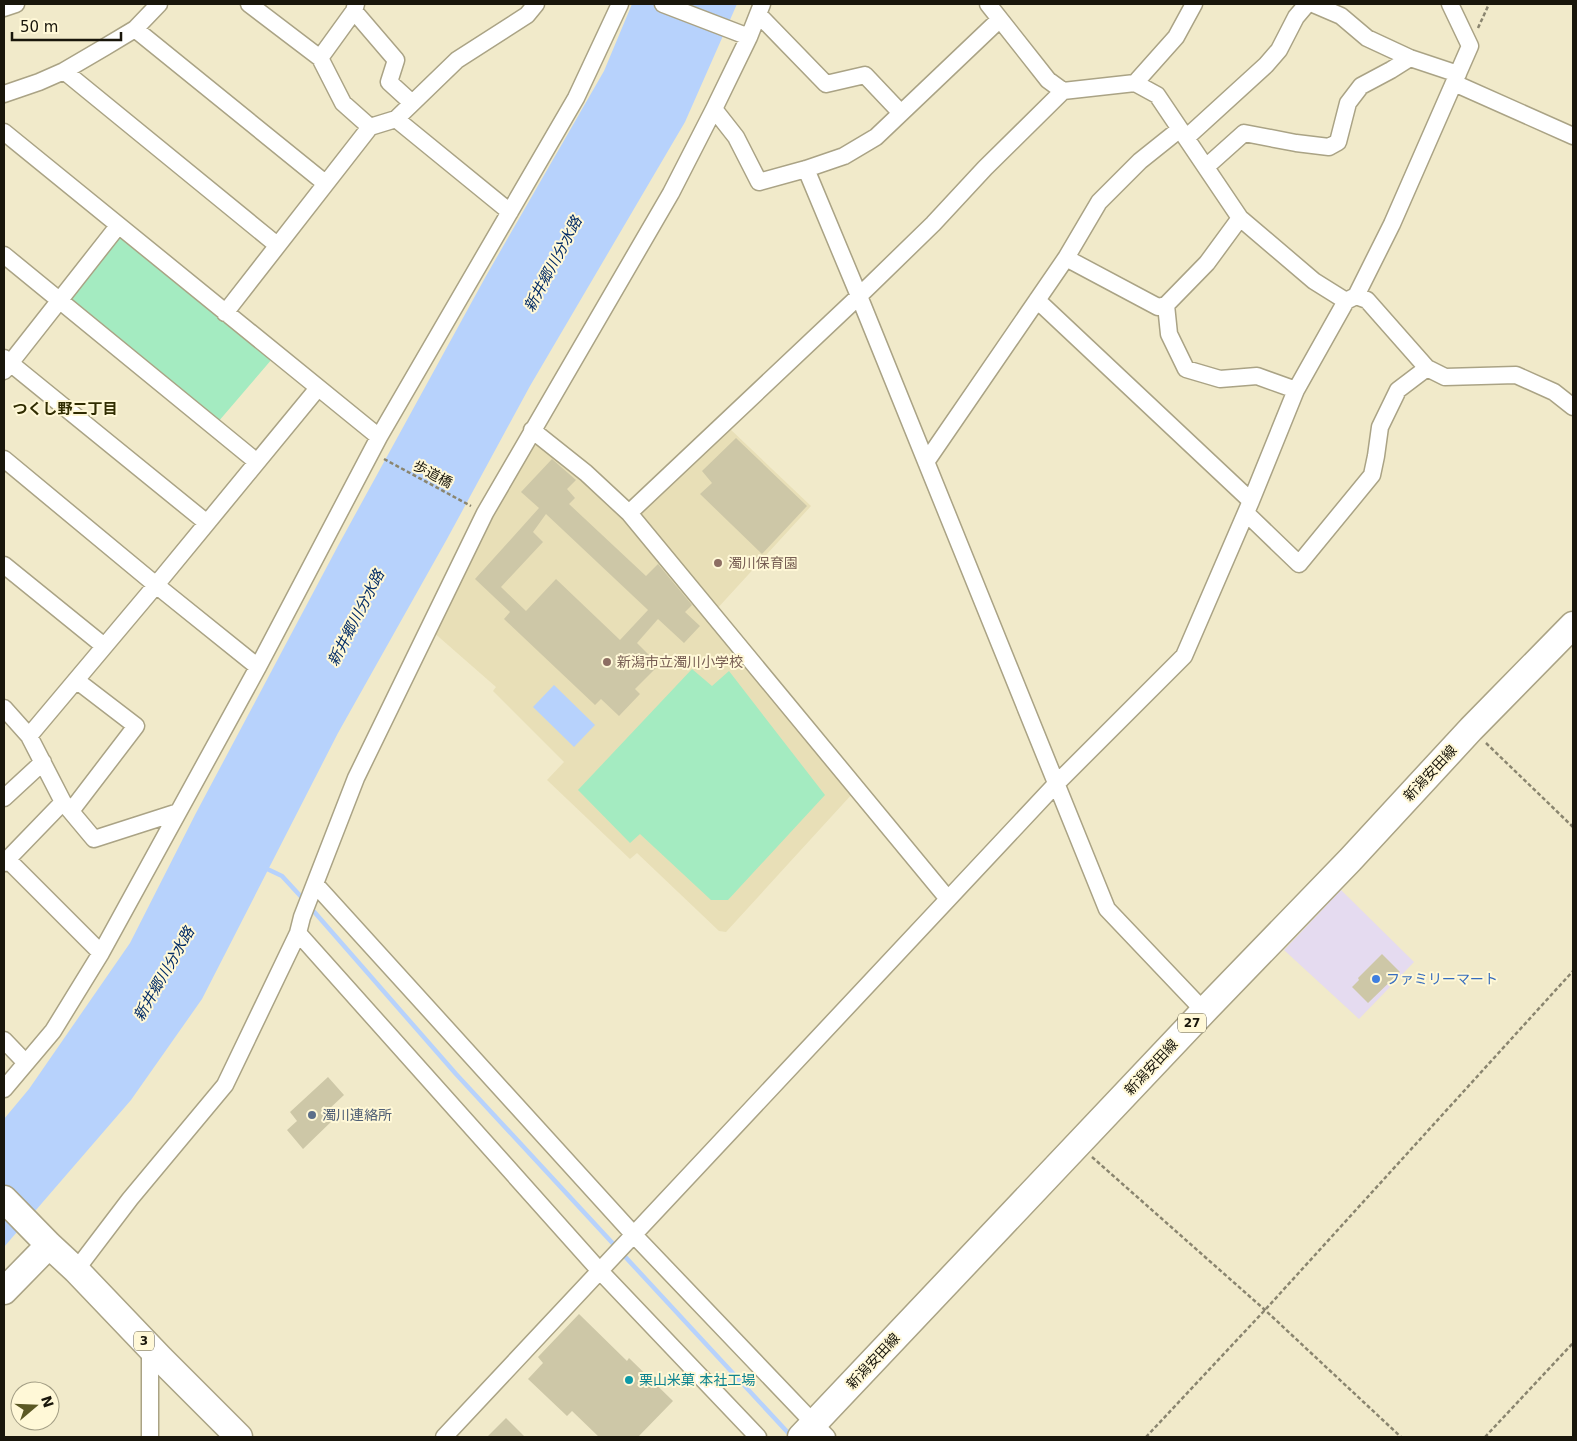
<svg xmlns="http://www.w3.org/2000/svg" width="1577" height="1441" viewBox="0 0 1577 1441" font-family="'DejaVu Sans','Noto Sans JP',sans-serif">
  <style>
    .commercial { fill: #e5dbf0 }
    .built { fill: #e8dfb7 }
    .green { fill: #a4ebc1 }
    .water { fill: #b7d2fc }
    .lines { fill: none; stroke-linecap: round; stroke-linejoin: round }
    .stream { stroke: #b7d2fc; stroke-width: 4.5 }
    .building { fill: #cdc7a7; fill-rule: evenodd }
    .street-casing { stroke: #aaa385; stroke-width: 19 }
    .primary-casing { stroke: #aaa385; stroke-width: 29 }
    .path { stroke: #8a856f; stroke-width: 2.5; stroke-dasharray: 4 2.5; stroke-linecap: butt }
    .street { stroke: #fff; stroke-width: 16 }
    .primary { stroke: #fff; stroke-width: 26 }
    .education-dot { fill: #8d6e63; stroke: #fff8d7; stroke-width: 2 }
    .shop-dot { fill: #3f7fe0; stroke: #fff8d7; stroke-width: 2 }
    .service-dot { fill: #5c6f8a; stroke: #fff8d7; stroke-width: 2 }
    .culture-dot { fill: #0f9aa8; stroke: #fff8d7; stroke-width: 2 }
    .labels { text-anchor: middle; stroke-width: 4; stroke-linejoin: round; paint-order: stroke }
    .shield { fill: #fff8d7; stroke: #5e5a48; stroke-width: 1 }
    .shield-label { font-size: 12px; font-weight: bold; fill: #19160b }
    .street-label { font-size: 14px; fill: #19160b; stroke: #fff8d7 }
    .education-label { font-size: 14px; fill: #785e54; stroke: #fff8d7; text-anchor: start }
    .shop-label { font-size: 14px; fill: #366cbe; stroke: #fff8d7; text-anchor: start }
    .service-label { font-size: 14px; fill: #4e5e75; stroke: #fff8d7; text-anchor: start }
    .culture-label { font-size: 14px; fill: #0d838f; stroke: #fff8d7; text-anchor: start }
    .water-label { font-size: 15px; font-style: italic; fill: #032c66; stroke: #fff8d7 }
    .neighbourhood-label { font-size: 15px; font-weight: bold; fill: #302c01; stroke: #fff8d7 }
  </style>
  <rect width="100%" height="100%" fill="#f1eaca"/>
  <path class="commercial" d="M1341 890 1414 962 1359 1019 1284 950Z"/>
  <path class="built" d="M729 428 811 506 715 611 639 515Z
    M537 440 631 523 853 793 726 932 719 931 637 853 630 859 547 780 564 762 493 691 496 687 432 631 527 443Z"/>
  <path class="green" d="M119 235 272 359 218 422 69 300Z
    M692 669 712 686 729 671 825 795 728 900H711L640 834 630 843 578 790Z"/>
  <path class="water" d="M632 4H737L685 122 530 386 447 539 338 733 202 999 131 1100 4 1247V1119L29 1089 130 943 196 813 339 544 486 276 604 71Z
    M554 685 595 725 574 747 533 707Z"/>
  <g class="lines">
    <path class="stream" d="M263 867 282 876 305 901
      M310 907 456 1074 792 1437"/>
  </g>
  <path class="building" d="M736 438 807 506 762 554 700 494 712 483 702 471Z
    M552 459 576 480 567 489 575 498 569 504 646 576 658 564 692 605 685 612 700 626 684 643 658 619 637 643 659 665 635 689 640 694 619 716 601 699 595 705 504 619 510 612 475 579 539 508 521 492ZM546 514 648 610 620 640 556 579 526 611 501 587 543 542 533 532Z
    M1382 954 1400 972 1368 1003 1352 987 1359 980 1358 978Z
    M328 1077 344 1095 327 1111 334 1119 303 1149 287 1130 297 1121 290 1112Z
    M579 1314 627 1361 629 1358 673 1401 638 1437H599L572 1411 567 1416 528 1379 543 1363 538 1357Z
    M506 1418 525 1437H487Z"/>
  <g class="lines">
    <g class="street-casing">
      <path id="street" d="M249 4 320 58 343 103 370 127
        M663 4 749 37
        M988 4 1048 80 1063 91 1135 83 1157 95 1240 218 1314 281 1346 301 1356 296 1367 300 1427 368 1445 377 1516 375 1554 392 1573 407
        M1313 4 1341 16 1367 38 1410 58 1458 74
        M4 8 16 4
        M354 11 396 60 389 82 412 103
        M758 14 826 84 865 75 901 113
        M135 29 325 183
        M320 58 354 11 356 4
        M64 71 277 245
        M1135 83 1176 37 1194 4
        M1454 83 1573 136
        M4 94 39 82 64 71 105 47 135 29 159 4
        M714 109 736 137 759 182 806 169 844 156 876 137 1000 19
        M396 119 510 212
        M4 132 379 437
        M1186 138 1266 65 1279 50 1296 17 1307 4
        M1206 167 1244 133 1296 143 1329 147 1338 142 1348 103 1361 86 1391 70 1410 58
        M806 169 859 296 1107 909 1204 1011
        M4 255 257 462
        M1066 258 1158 307 1166 305 1207 263 1240 218
        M1356 296 1392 224 1470 46 1450 4
        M1037 300 1251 501
        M1166 305 1169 334 1186 369 1220 379 1257 376 1296 390
        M225 313 370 127 396 119 457 60 527 15 536 4
        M4 358 207 523
        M4 371 118 226
        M532 430 586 473 629 513 948 899
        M4 459 156 585 258 667
        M926 462 1066 258 1099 202 1140 161 1180 129
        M629 513 859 296 933 224 985 168 1063 91
        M1246 513 1299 564 1372 475 1376 456 1380 427 1398 390 1427 368
        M4 565 104 646
        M4 708 29 736 63 802 94 839 178 812
        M29 736 156 585 318 388
        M4 798 43 762
        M71 811 136 726 76 680
        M7 859 101 953
        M4 863 63 802
        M315 884 634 1235 827 1437
        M298 933 599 1270 758 1437
        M4 1040 26 1063
        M4 1089 53 1031 101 953 258 667 379 437 576 98 620 4
        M76 1270 130 1199 225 1085 298 933 302 917 356 778 485 513 671 193 714 109 749 37 762 4
        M150 1348V1437
        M444 1437 1056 784 1184 656 1251 501 1296 390 1346 301"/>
    </g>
    <g class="primary-casing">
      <path id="primary" d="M4 1199 49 1245 76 1270 161 1359 239 1437
        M4 1291 49 1245
        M801 1437 1204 1011 1350 860 1471 729 1573 625"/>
    </g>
    <path class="path" d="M1478 28 1489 4
      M384 459 471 506
      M1486 743 1573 827
      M1092 1157 1265 1310 1401 1437
      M1146 1437 1265 1310 1573 971
      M1485 1437 1573 1343"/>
    <use href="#street" class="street"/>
    <use href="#primary" class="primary"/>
  </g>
  <g class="education-dot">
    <circle cx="718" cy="563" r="5"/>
    <circle cx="607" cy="662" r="5"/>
  </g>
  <circle class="shop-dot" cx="1376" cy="979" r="5"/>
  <circle class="service-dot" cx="312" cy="1115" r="5"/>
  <circle class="culture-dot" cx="629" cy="1380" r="5"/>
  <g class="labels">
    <g class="shield">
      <rect x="1178" y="1013.5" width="28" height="19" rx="4"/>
      <rect x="134" y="1331.5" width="20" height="19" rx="4"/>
    </g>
    <g class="shield-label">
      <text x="1192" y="1027">27</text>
      <text x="144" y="1345">3</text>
    </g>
    <g class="street-label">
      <text transform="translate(433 474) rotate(28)" y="5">歩道橋</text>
      <text transform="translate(1430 773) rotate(-47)" y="5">新潟安田線</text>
      <text transform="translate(1151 1067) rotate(-47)" y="5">新潟安田線</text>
      <text transform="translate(873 1361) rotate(-47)" y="5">新潟安田線</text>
    </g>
    <g class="education-label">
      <text x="728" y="568">濁川保育園</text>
      <text x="617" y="667">新潟市立濁川小学校</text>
    </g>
    <g class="shop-label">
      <text x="1386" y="984">ファミリーマート</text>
    </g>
    <g class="service-label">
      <text x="322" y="1120">濁川連絡所</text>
    </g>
    <g class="culture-label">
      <text x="639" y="1385">栗山米菓 本社工場</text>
    </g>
    <g class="water-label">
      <text transform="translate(553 264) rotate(-62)" y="5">新井郷川分水路</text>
      <text transform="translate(356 618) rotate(-63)" y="5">新井郷川分水路</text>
      <text transform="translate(164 974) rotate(-60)" y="5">新井郷川分水路</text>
    </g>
    <g class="neighbourhood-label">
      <text x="65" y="414">つくし野二丁目</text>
    </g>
  </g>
  <rect width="1577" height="1441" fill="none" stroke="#19160b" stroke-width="10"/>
  <g transform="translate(35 1406) rotate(71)"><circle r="24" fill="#fff8d7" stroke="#a39e85"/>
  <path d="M0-4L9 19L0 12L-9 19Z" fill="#5b5824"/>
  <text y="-8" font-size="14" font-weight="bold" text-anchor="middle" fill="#19160b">N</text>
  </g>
  <path d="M12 32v8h109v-8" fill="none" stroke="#19160b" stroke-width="2.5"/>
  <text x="20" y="32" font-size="15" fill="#19160b" stroke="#fff8d7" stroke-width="4" paint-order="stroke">50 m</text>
</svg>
